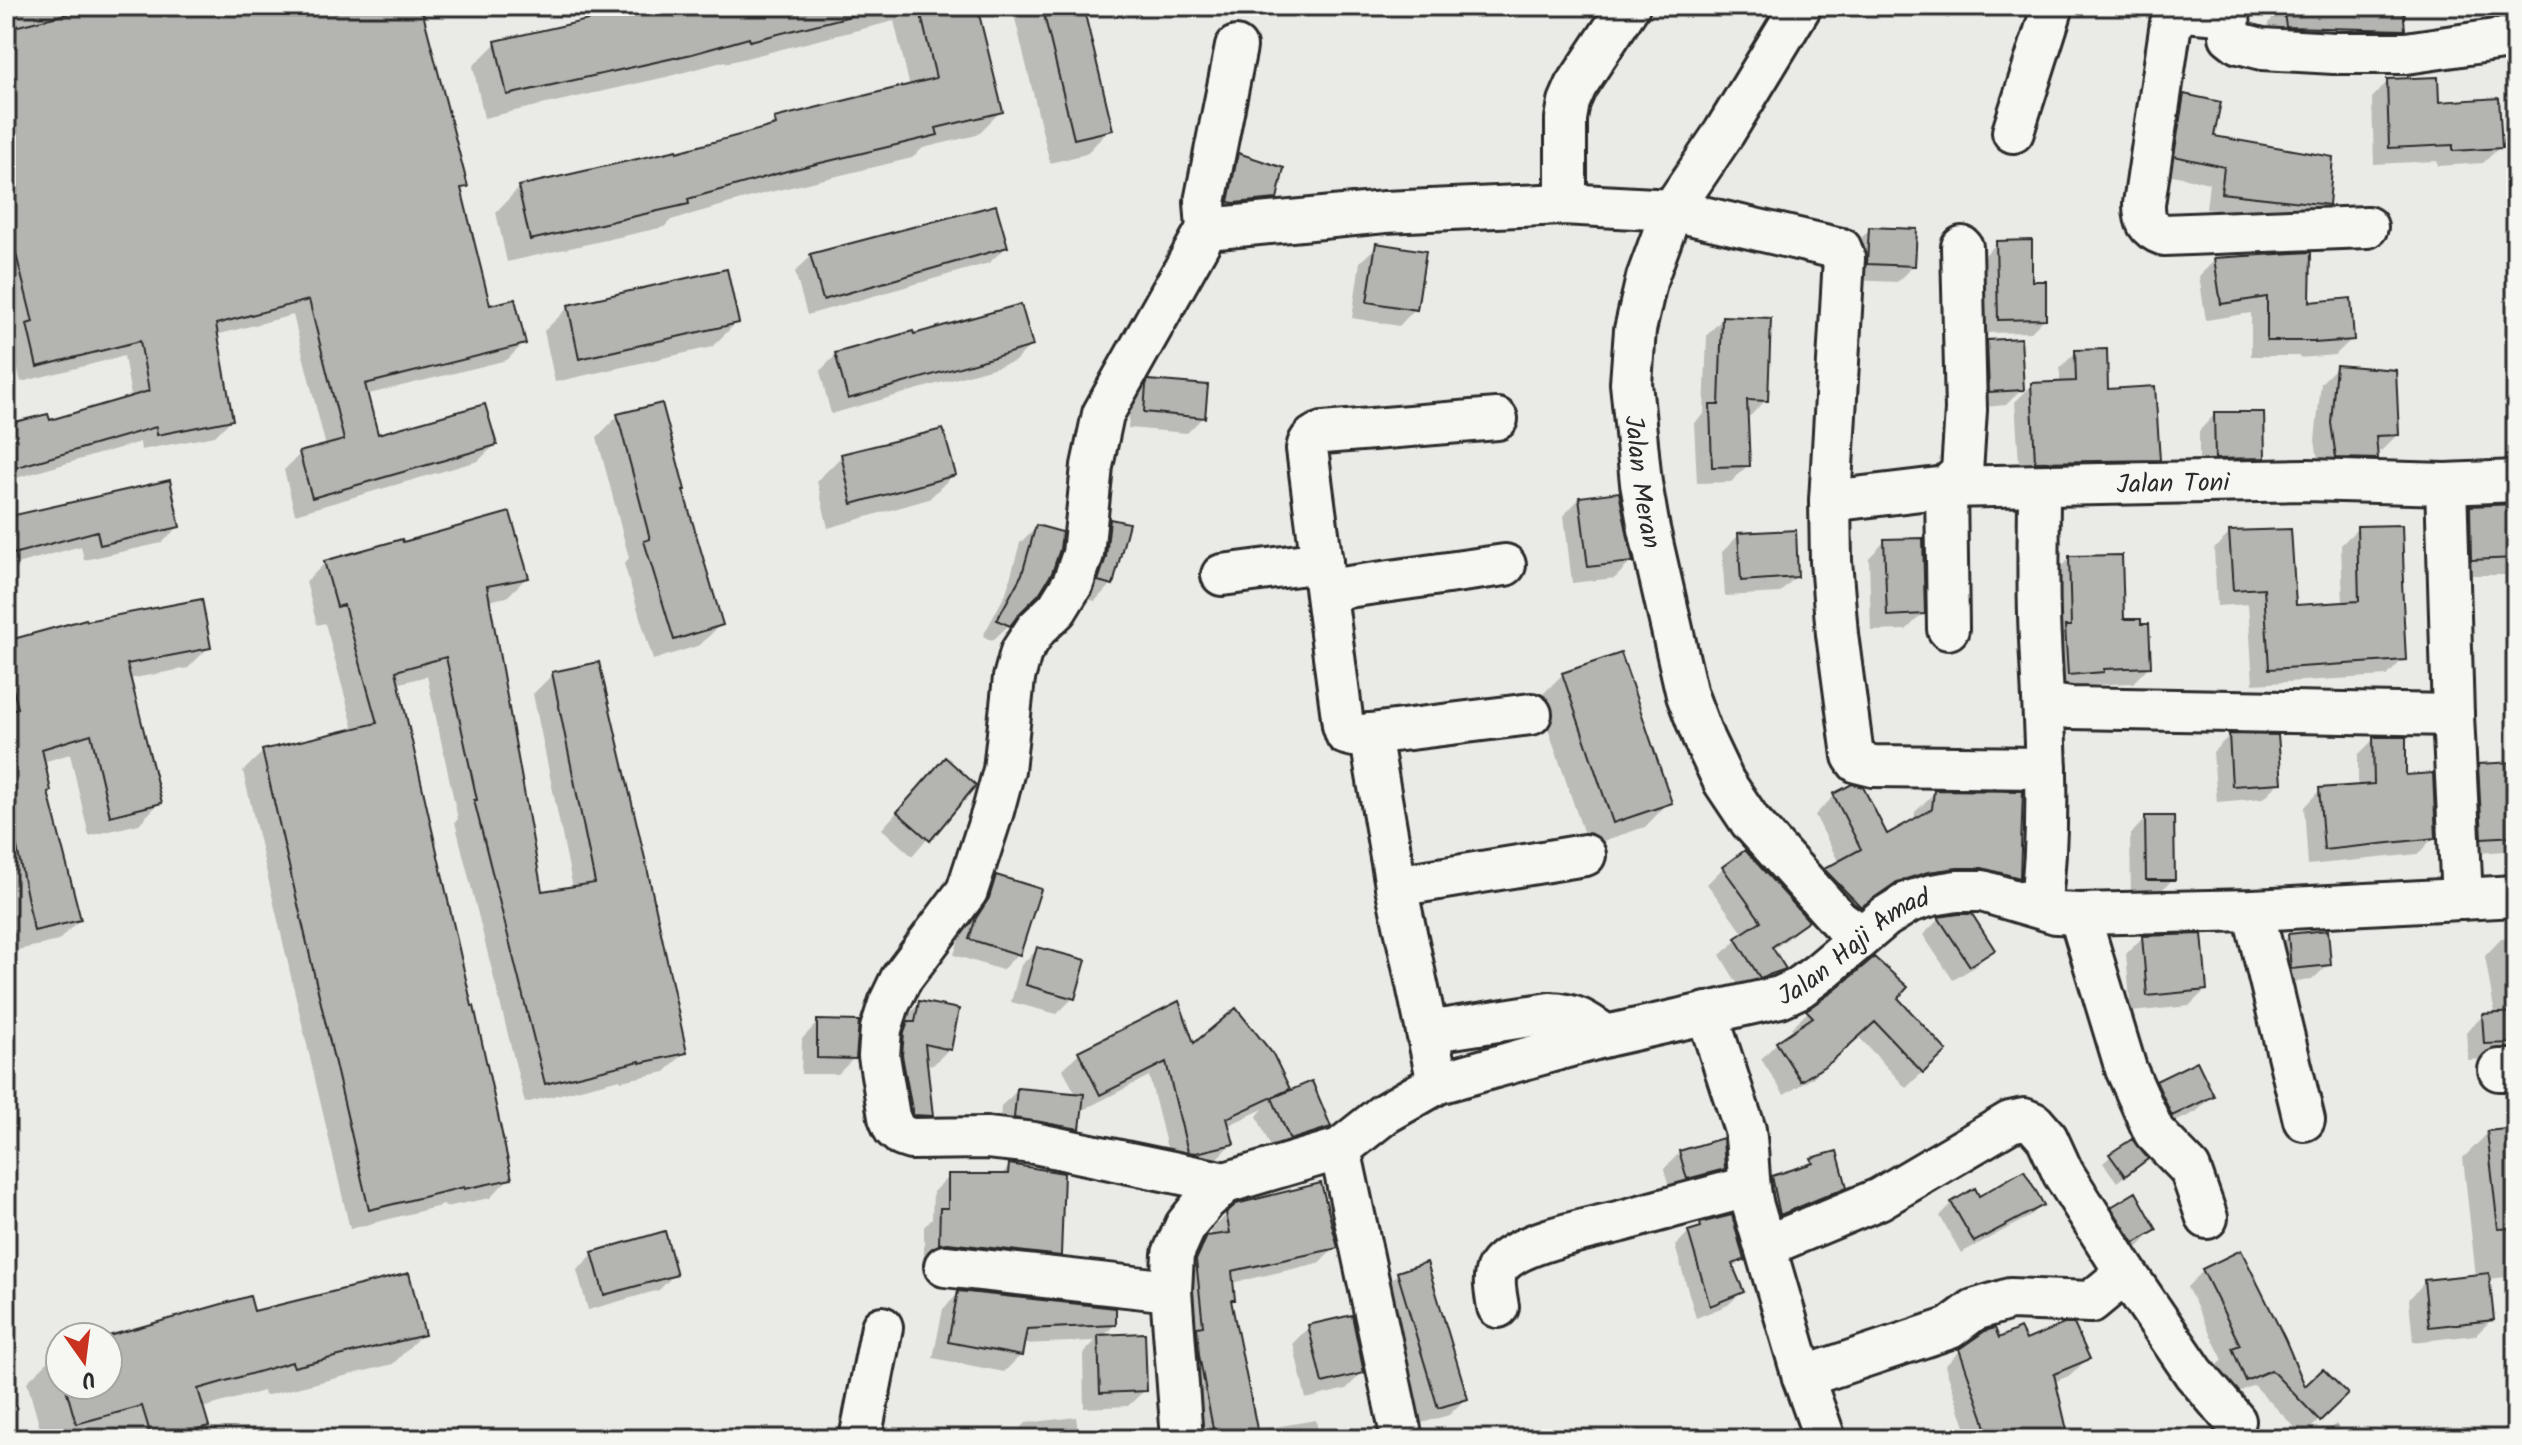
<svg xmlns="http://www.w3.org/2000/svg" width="2522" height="1445" viewBox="0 0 2522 1445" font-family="Kalam,sans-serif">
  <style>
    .shadow { fill: #0003 }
    .building { fill: #b4b4b1; stroke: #2b2b2b; stroke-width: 2 }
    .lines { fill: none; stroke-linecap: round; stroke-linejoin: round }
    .minor-casing { stroke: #2b2b2b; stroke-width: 46 }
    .minor { stroke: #f6f6f2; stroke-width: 40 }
    .labels { text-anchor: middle; stroke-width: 6; stroke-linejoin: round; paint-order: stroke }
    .street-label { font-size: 26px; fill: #2b2b2b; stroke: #f6f6f2 }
  </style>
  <rect width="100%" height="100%" fill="#eaeae6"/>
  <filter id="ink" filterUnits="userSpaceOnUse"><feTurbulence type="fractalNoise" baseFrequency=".0125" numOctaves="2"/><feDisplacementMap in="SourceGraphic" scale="16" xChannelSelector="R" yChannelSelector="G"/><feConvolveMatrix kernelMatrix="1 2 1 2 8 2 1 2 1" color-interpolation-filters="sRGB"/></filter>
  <g filter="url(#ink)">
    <path class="shadow" d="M6 6H419L465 186 460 192 489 308 524 343 507 360 365 395 377 436 495 445 478 461 295 514 284 470 300 454 326 447 293 315 216 335 231 420 215 436 141 450 140 442 6 481V425L48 422 131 396 124 356 21 382 11 342 17 336 6 293Z
      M696 6H975L1000 112 977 135 923 148 912 158 762 194 671 220 664 227 507 262 496 212 519 188 676 155 765 130 775 120 910 87 894 21 726 63V61L666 77 484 118 473 66 496 43 655 18Z
      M1012 6H1082L1110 129 1086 154 1050 163Z
      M1925 6H1961L1948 19Z
      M2401 6 2403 29 2386 45 2270 43 2268 23 2284 7Z
      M2388 81 2437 104 2500 147 2483 163 2438 166 2437 161 2374 164 2372 98Z
      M2184 96 2211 138 2327 205 2310 221 2206 209 2209 183 2159 172 2168 113Z
      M1239 155 1276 198 1259 215 1216 219 1223 171Z
      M1870 229 1913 266 1897 282 1852 280 1853 246Z
      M1997 243 2030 283 2044 319 2031 332 1986 333 1984 256Z
      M1377 246 1415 309 1399 326 1352 318 1360 262Z
      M1006 247 989 263 807 315 795 272 811 256Z
      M2215 260 2308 304 2352 339 2335 355 2299 358V356H2251V313L2206 320 2199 276Z
      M569 307 737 322 712 347 555 382 544 331Z
      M1723 318 1766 400 1750 416H1746L1748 465 1731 482 1697 483 1694 423 1704 414 1707 335Z
      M913 337 1030 346 1014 362 831 414 820 371 836 355Z
      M1988 342 2022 389 2006 405 1973 408 1972 358Z
      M2076 352 2158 459 2142 475 2020 478 2015 402 2032 385 2060 384V368Z
      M2337 367 2397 435 2381 451H2375L2376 458 2360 475 2320 473 2315 440 2321 383Z
      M1149 382 1203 417 1187 433 1128 428 1130 403Z
      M2215 414 2263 457 2246 473 2199 474V431Z
      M618 416 682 489 721 624 700 645 653 660 624 564 629 558 597 437Z
      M842 456 954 474 929 499 828 528 817 481Z
      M1580 498 1631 562 1615 578 1572 583 1564 515Z
      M2516 506V575H2456L2454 524 2471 508Z
      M6 519 178 527 162 543 84 560 81 546 6 567Z
      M1110 521 1111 584 1095 601 1083 598 1094 537Z
      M1036 527 1009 625 992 641 983 636 1006 593 1020 543Z
      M2358 528 2400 583 2403 659 2387 676 2253 684 2248 604 2217 606 2214 549 2230 533 2294 608 2343 604 2341 545Z
      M1739 535 1796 576 1780 593 1725 596 1722 552Z
      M1885 541 1923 613 1906 630 1871 631 1869 558Z
      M2070 558 2122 621 2149 666 2133 683 2089 685 2086 688 2052 690 2053 574Z
      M325 563 526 578 507 597 488 601 540 893 573 888 533 694 553 674 685 1052 665 1072 621 1081 620 1079 525 1103 455 822 458 819 427 676 397 684 509 1178 490 1198 445 1207 444 1205 350 1229 243 771 263 752 354 730 325 623 317 625 306 582Z
      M6 643 209 647 188 668 129 679 160 802 139 824 89 836 70 754 43 762 46 793 79 920 58 941 13 951 6 915Z
      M1563 674 1669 802 1645 827 1588 846 1538 699Z
      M2229 736 2280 782 2264 798 2217 802 2213 752Z
      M2374 739 2404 777 2434 837 2418 854 2308 865 2304 807 2320 790 2358 787V755Z
      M2516 764V840L2505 851 2466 854 2463 782 2479 766Z
      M929 776 973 785 912 856 882 829Z
      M1935 792 2018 877 1998 897 1840 926 1806 890 1825 871 1839 863 1815 815 1834 796 1886 837 1914 822 1915 812Z
      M2146 818 2173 879 2157 895 2131 896 2130 835Z
      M1723 868 1806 921 1790 937 1772 950 1783 968 1767 985 1743 993 1720 955 1744 934 1707 884Z
      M997 877 1018 954 1002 970 954 955 960 936 973 917 981 893Z
      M1971 916 1992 949 1976 966 1953 980 1923 935 1939 919Z
      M2289 936 2329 964 2312 980 2275 984 2272 952Z
      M2516 937V1071L2502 1058 2468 1060 2466 1032 2483 1016 2495 1015 2485 956 2501 939Z
      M2142 938 2205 990 2189 1006 2131 1012 2126 954Z
      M1038 949 1073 998 1057 1014 1011 1002 1021 965Z
      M1835 992 1896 998 1928 1067 1906 1088 1858 1036 1812 1078 1784 1095 1761 1059 1777 1043 1795 1031 1791 1028 1808 1012Z
      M920 1003 949 1049 933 1065 925 1063 931 1115 915 1131 887 1072 904 1019Z
      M818 1022 854 1058 838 1074H801L802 1039Z
      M1193 1046 1288 1089 1280 1097 1328 1126 1312 1143 1274 1155 1257 1116 1263 1109 1227 1126 1232 1143 1215 1160 1178 1169 1172 1168 1149 1076 1083 1110 1081 1105 1078 1128 1062 1145 999 1134 1001 1106 1018 1090 1076 1095 1063 1069 1079 1053Z
      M2157 1082 2212 1096 2196 1112 2156 1131 2141 1099Z
      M2516 1130V1276L2488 1279 2492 1319 2476 1335 2413 1342 2409 1299 2425 1282 2476 1277 2463 1158 2488 1133Z
      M1680 1152 1723 1168 1707 1185 1671 1194 1664 1169Z
      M2111 1156 2138 1166 2117 1182 2103 1163Z
      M1812 1160 1845 1187 1833 1198 1769 1225 1762 1189 1773 1178 1804 1168Z
      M1010 1166 1059 1255 1042 1271 924 1260V1227L932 1218 933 1192 949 1176H1000Z
      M1978 1199 2042 1205 2029 1217 1961 1253 1940 1216 1952 1203Z
      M2113 1208 2155 1229 2139 1246 2117 1258 2096 1224Z
      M1227 1214 1335 1247 1319 1263 1231 1283 1233 1299 1230 1303 1256 1430 1316 1420 1319 1439H1197L1184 1372 1191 1254 1208 1238 1212 1237 1211 1231Z
      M1701 1225 1742 1260 1732 1269 1741 1292 1728 1305 1696 1318 1675 1246 1689 1232 1696 1230Z
      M593 1254 675 1274 659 1290 588 1310 577 1270Z
      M2203 1271 2304 1389 2345 1394 2303 1436 2254 1385 2230 1396 2217 1366 2223 1360 2187 1287Z
      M1398 1273 1465 1399 1449 1415 1422 1423 1382 1290Z
      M959 1293 1114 1325 1102 1337 1145 1390 1128 1406 1084 1408 1083 1354 1095 1341 1022 1344 1020 1356 1004 1372 933 1358 943 1309Z
      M253 1314 422 1334 393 1364 264 1396 263 1391 202 1408 207 1425 193 1439H114L113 1434 96 1439H43L27 1382 57 1353 60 1352V1385H108V1338Z
      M1309 1327 1362 1373 1346 1389 1306 1399 1293 1343Z
      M1998 1341 2025 1343 2087 1359 2071 1375 2054 1382 2067 1439H1969L1945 1366 1961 1350Z
      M1076 1417 1079 1439H1010L1026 1423Z
      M2336 1424 2348 1439H2316Z"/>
    <path class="building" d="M98 6H421L468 187 461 188 490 305 515 299 526 344 365 384 378 434 485 404 497 445 312 498 299 452 344 440 309 300 216 324 233 420 157 435 156 427 14 468 6 437V424L48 414 50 420 149 391 140 341 37 367 27 324 33 322 6 214V29Z
      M650 6H654L656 15 689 6H850L851 16 750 41 749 38 692 54 507 95 495 41Z
      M919 6H977L1003 112 936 128 938 135 787 171 688 199 689 204 530 240 518 186 677 150V152L776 125 774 118 936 78Z
      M1042 6H1083L1113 130 1074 139Z
      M2283 6H2403L2405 30 2286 27Z
      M2438 77 2439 102 2499 98 2502 148 2453 151V145L2389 148 2387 79Z
      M2184 94 2221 102 2214 136 2333 157 2329 205 2221 193 2224 167 2174 156Z
      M1238 153 1284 168 1277 199 1234 203 1228 202Z
      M996 205 1008 247 823 300 810 254Z
      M1869 227 1917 229 1915 266 1867 264Z
      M2032 240V281H2046V319L1998 320 1996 241Z
      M1376 243 1426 251 1417 310 1367 302Z
      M2311 252 2310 302 2351 298 2354 340 2315 343V341H2267V297L2221 304 2214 258Z
      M727 269 739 323 579 359 568 305Z
      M1021 304 1033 346 848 399 835 353 913 331 914 334Z
      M1722 316 1771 318 1768 401 1747 400 1750 466 1712 467 1710 405H1719Z
      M2021 338 2024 390 1989 392 1987 340Z
      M2107 349 2108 389 2155 386 2160 460 2035 462 2031 383 2076 381 2075 350Z
      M2336 365 2396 370 2399 435 2376 436 2378 459 2336 458 2331 423Z
      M1148 380 1208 385 1205 418 1144 412 1146 385Z
      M662 403 685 490H683L723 625 674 640 644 541 650 539 617 414Z
      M2214 412H2264L2265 458 2215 459Z
      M943 429 956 475 852 504 841 454Z
      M170 480 180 527 100 545 97 531 6 556V517Z
      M1619 492 1633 562 1588 567 1579 497Z
      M2516 504V558L2471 560 2470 506Z
      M510 512 529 578 487 586 542 891 595 883 552 672 599 662 646 863 687 1053 640 1063V1061L545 1084 474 800H477L446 657 396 671 472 1006H474L512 1179 464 1189V1187L369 1210 262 750 377 723 344 605 337 607 324 561 402 539 403 542Z
      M1110 519 1129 523 1113 585 1098 581 1106 557Z
      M1036 525 1062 532 1060 549 1052 573 1039 594 1020 613 1010 626 997 620 1022 574Z
      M2402 525 2404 582H2402L2406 660 2269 669 2264 588 2233 590 2229 531 2291 529 2296 605 2359 601 2357 526Z
      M1796 530 1798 577 1741 581 1738 533Z
      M1923 538 1925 614 1887 616 1884 539Z
      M2122 555 2124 619H2141V624H2149L2151 667 2104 669V672L2068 675 2065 626H2071L2069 556Z
      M202 599 211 648 127 664 162 803 110 816 91 734 42 749 51 791 48 792 81 920 34 931 6 793V711L18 708 6 663V641L86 619 87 621Z
      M1621 653 1672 803 1613 823 1562 673Z
      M2229 734 2278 735 2282 783 2232 786Z
      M2373 737H2406V775L2433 773 2436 838 2324 850 2319 788 2374 784Z
      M945 757 976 785 930 841 897 812Z
      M2516 762V836L2482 838 2478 764Z
      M1852 784 1863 787 1887 834 1932 809 1934 790 2023 791 2020 878 1982 868H1957L1928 872 1897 882 1861 907 1824 869 1861 849 1833 794Z
      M2145 816H2174L2175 880H2146Z
      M1745 850 1809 921 1772 947 1786 969 1760 978 1735 938 1761 921 1722 867Z
      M996 875 1041 889 1020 955 969 939 976 918 989 898Z
      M1959 914H1972L1995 950 1970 966 1938 917Z
      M2328 930 2331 965 2291 969 2288 934Z
      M2202 934 2207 990 2147 996 2142 936Z
      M1037 947 1086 960 1075 999 1026 985Z
      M1874 957 1908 987 1898 998 1947 1051 1923 1073 1875 1022 1831 1062 1801 1081 1776 1042 1813 1017 1806 1010 1834 991Z
      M919 1001 959 1009 951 1050 925 1044 933 1116 913 1115 902 1055 904 1033 908 1022H915Z
      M1179 1001 1194 1043 1236 1008 1273 1054 1290 1089 1227 1118 1234 1144 1196 1153 1188 1152 1166 1062 1100 1095 1078 1051Z
      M2516 1012V1043L2484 1044 2482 1014Z
      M817 1020 859 1021 856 1059 817 1058Z
      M2197 1061 2214 1096 2172 1116 2156 1081Z
      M1312 1081 1331 1127 1290 1140 1272 1098Z
      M1017 1088 1084 1094 1080 1129 1014 1118Z
      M2516 1128V1228L2498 1229 2487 1131Z
      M1723 1138 1725 1169 1687 1179 1679 1151Z
      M2132 1139 2148 1159 2125 1176 2109 1154Z
      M1837 1151 1847 1187 1780 1215 1772 1176 1813 1163 1811 1158Z
      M1009 1164 1064 1173 1061 1256 948 1243 939 1244 940 1208H948V1174H1008Z
      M2024 1170 2044 1205 1974 1242 1951 1202 1975 1188 1979 1196Z
      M1321 1183 1338 1248 1232 1271 1235 1300H1231L1259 1439H1215L1199 1355 1197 1327 1203 1326 1196 1260 1207 1236 1230 1233 1226 1213 1236 1204Z
      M2136 1192 2157 1230 2134 1243 2111 1207Z
      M1732 1215 1744 1260 1732 1264 1744 1292 1710 1306 1688 1231 1701 1227 1700 1223Z
      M665 1231 677 1275 604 1295 592 1252Z
      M2241 1250 2285 1339 2305 1386 2323 1369 2348 1394 2320 1421 2271 1370 2246 1381 2232 1348 2240 1345 2202 1269Z
      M1427 1262 1468 1399 1438 1408 1397 1272Z
      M409 1273 425 1335 294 1367 292 1362 198 1389 209 1426 162 1439H152L142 1406 76 1424 65 1385H108V1337H105L250 1296 254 1311Z
      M2489 1273 2494 1320 2429 1327 2424 1280Z
      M958 1291 1116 1308V1325L1027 1329 1022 1356 948 1342Z
      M1352 1315 1364 1373 1322 1383 1308 1325Z
      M2064 1324H2074L2090 1359 2054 1374 2069 1439H1989L1983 1417 1959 1349 1985 1331 1995 1328 1999 1338 2020 1328 2026 1340Z
      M1145 1333 1147 1391 1100 1393 1098 1335Z"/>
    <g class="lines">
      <g class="minor-casing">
        <g id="minor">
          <path id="s1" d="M1801 6 1724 133 1672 210 1647 278 1635 330 1631 383 1641 483 1649 529 1687 695 1704 740 1724 782 1750 821 1839 920 1862 936"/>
          <path d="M2231 6 2229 11 2220 14 2184 11 2171 23 2144 204C2144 221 2147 229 2164 235L2367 227"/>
          <path d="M2229 11 2230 36 2239 43 2262 49 2334 53H2406L2516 37"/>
          <path d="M2013 132 2053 6"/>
          <path d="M1563 204 1566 186V119L1569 102 1576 86 1629 6"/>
          <path d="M1207 229 1205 202 1236 47"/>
          <path d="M1497 419 1323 433C1313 436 1309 439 1307 449L1343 725 1346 734 1354 736 1370 734 1531 714"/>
          <path d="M2446 484 2453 715 2462 899"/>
          <path d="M2039 486C2039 537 2037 588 2040 639 2044 728 2052 818 2040 907"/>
          <path id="s2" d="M1830 501 1946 487 2307 480 2446 484 2516 481"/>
          <path d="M1222 575 1322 562"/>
          <path d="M1326 590 1505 565"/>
          <path d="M1948 629 1946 487 1962 472 1966 410 1962 247"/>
          <path d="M2044 704 2071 708 2453 715"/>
          <path d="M1370 734 1396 886 1438 1083"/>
          <path d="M1396 886 1585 855"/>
          <path d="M2253 910 2304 1120"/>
          <path d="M2079 914 2126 1069 2154 1132 2190 1169 2207 1218"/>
          <path d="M1707 1013 1745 1130C1749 1156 1747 1181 1753 1206L1803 1377 1825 1439"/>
          <path d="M1427 1032 1550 1013C1575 1014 1585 1021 1606 1036"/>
          <path d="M2499 1070H2516"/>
          <path d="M1340 1149 1402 1439"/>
          <path d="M1225 1183 1034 1143 987 1138 911 1139 902 1136 894 1129 889 1117 879 1056 881 1029 889 1004 901 979 967 891 993 811 1004 770 1014 678 1021 652 1036 629 1057 609 1073 583 1083 554 1092 466 1103 414 1207 229 1385 212 1563 204 1672 210 1841 249 1844 258 1830 501 1831 561 1837 634 1853 756 1857 762 1873 766 2046 768"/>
          <path d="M1766 1246 1879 1199 2010 1122 2024 1119 2034 1123 2047 1138 2063 1173 2126 1273 2194 1373 2235 1421"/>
          <path d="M945 1266 1171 1291"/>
          <path d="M1498 1307C1496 1294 1491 1275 1500 1265 1519 1242 1593 1228 1622 1221 1664 1209 1706 1198 1748 1187"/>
          <path d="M1803 1377 1950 1328 1974 1310 2010 1299 2091 1302 2126 1273"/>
          <path d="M860 1439 882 1327"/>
          <path id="s3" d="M1182 1439 1171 1291 1173 1254 1186 1225 1206 1200 1225 1183 1340 1149 1384 1114 1438 1083 1606 1036 1780 997 1799 988 1819 973 1885 917 1909 902 1932 895 1957 891H1982L2056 913 2079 914 2253 910 2516 896"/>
        </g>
      </g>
      <use href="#minor" class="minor"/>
    </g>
  </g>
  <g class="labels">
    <g class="street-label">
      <text dy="9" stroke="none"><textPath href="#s1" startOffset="520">Jalan Meran</textPath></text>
      <text dy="9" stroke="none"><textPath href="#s2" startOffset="344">Jalan Toni</textPath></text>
      <text dy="9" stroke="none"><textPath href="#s3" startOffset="956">Jalan Haji Amad</textPath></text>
    </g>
  </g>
  <rect width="2522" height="1445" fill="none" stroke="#f6f6f2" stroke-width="32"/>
  <rect x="16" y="16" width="2490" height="1413" fill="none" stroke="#2b2b2b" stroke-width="3" filter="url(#ink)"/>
  <g transform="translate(84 1361) rotate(166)"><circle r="38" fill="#f6f6f2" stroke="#a5a5a2" stroke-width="2"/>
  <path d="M0-6L14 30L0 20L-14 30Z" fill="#c8321e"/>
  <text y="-12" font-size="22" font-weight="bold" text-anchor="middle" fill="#2b2b2b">U</text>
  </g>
</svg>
